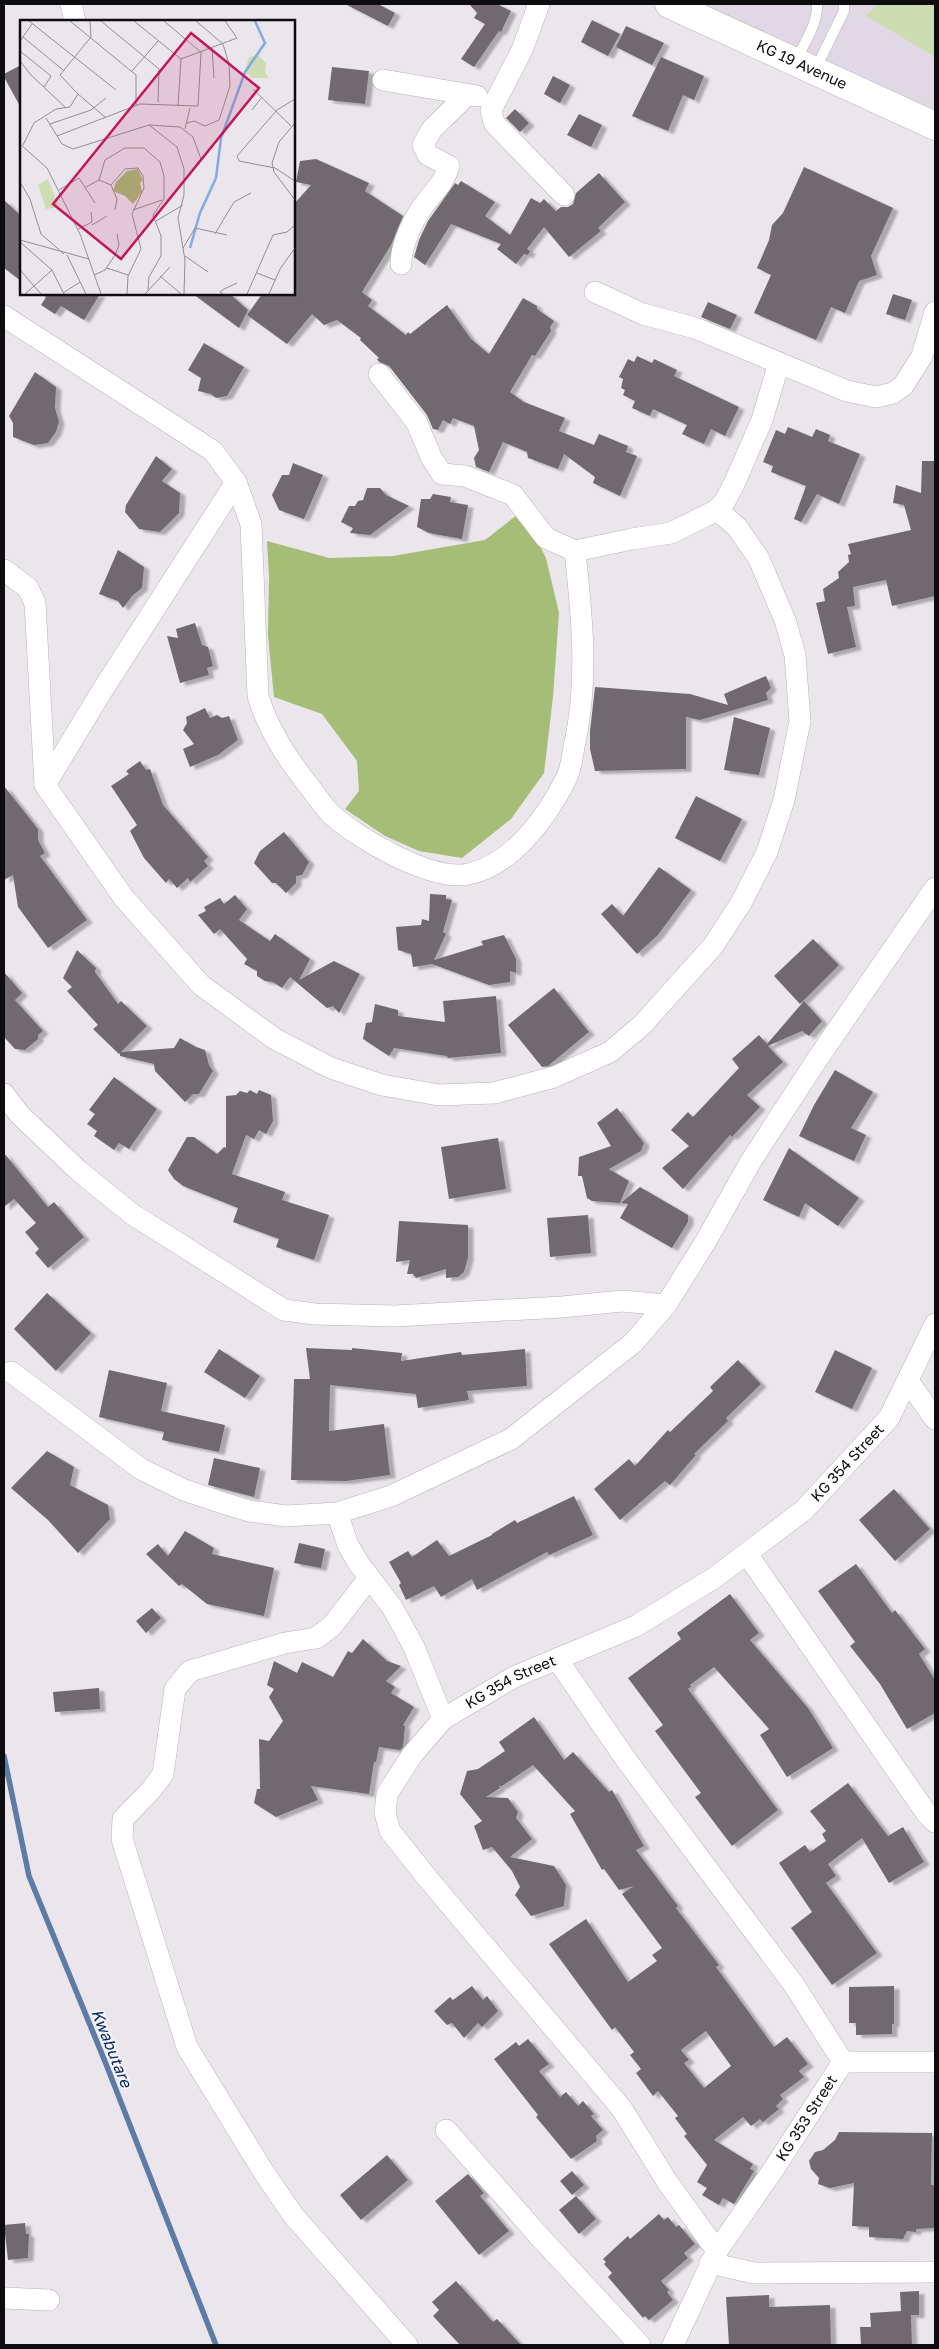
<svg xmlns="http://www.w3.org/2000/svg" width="939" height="2349" viewBox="0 0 939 2349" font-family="'Golos Text',sans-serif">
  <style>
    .built { fill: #e0d8e5 }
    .green { fill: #cdddb1 }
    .forest { fill: #a5bd76 }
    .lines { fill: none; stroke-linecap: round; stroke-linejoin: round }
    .stream { stroke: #5e7ba6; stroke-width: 5.5 }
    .building { fill: #706a6f; fill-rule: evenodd; filter: url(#shadow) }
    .service-casing { stroke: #b7b3b9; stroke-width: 11 }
    .minor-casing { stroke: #b7b3b9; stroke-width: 22 }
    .secondary-casing { stroke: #b7b3b9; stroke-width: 29 }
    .service { stroke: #fff; stroke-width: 10 }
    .minor { stroke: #fff; stroke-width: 21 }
    .secondary { stroke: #fff; stroke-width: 28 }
    .labels { text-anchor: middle; stroke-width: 4; stroke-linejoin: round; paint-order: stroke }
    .street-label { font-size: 15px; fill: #0d0c0e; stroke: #f7f3f9 }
    .water-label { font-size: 16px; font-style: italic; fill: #032e63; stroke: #f7f3f9 }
    .inset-river { fill: none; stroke: #80abe7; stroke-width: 2.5 }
    .inset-road { fill: none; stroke: #928f93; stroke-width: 1 }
    .view { fill: #c2185b; fill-opacity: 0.15; stroke: #c2185b; stroke-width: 2.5 }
    .inset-edge { fill: none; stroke: #0d0c0e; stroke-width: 2.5 }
  </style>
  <defs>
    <filter id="shadow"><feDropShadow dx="5.5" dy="3" stdDeviation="1" flood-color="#0004"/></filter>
  </defs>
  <rect width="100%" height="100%" fill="#eae6ec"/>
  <path class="built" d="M665 4H935V125Z"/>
  <path class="green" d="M877 4H935V57L866 16Z"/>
  <path class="forest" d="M522 511 546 558 559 613 553 697 544 773 511 819 462 858 419 851 385 836 345 809 359 791 357 761 322 714 274 697 268 636 269 577 267 541 329 558 393 556 485 540Z"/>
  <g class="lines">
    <path class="stream" d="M4 1756 29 1876 106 2064 216 2345"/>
  </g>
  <path class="building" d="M345 4H378L395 13 388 26Z
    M469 4H497L511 11 501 32 499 31 474 67 461 59 485 24 474 18 477 13Z
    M592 20 620 34 608 56 581 42Z
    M626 26 664 43 652 65 616 47Z
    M661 57 704 76 694 100 683 95 668 131 632 116Z
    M21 65V108L4 77V74Z
    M332 67 369 71 365 104 328 100Z
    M553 76 570 85 560 103 544 94Z
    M515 109 529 123 520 132 506 118Z
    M579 114 602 125 591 147 567 135Z
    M316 159 369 183 365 191 403 216 391 245 362 292 372 300 368 306 406 335 408 332 410 334 447 305 471 339 489 354 523 298 537 306V309L554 321 550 327 551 331 535 356 532 355 510 392 524 402 565 418 559 431 594 445 599 434 628 446 626 452 637 456 620 496 593 483 595 477 564 454 558 469 528 458 527 452 503 442 489 472 476 467 474 458 479 450 474 426 453 418 450 424 443 420 438 430 433 429 427 415 389 366 379 362 377 359 379 358 360 340 361 338 337 320 324 325 312 314 287 344 247 315 262 294H294V204L311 185 296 182 300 161Z
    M804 167 893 208 871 256 877 275 859 281 845 313 831 307 816 340 754 313 771 275 757 268 769 240 772 225 783 213Z
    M599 173 625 202 598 228 601 231 569 257 544 227 527 249 530 251 528 255 524 254 516 264 497 249 501 244 451 224 425 265 414 257 419 240 428 221 455 183 458 185 461 181 495 202 485 216 510 235 531 198 540 203 544 199 556 211 561 207H568L573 204 576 193Z
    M4 200 21 216V281L4 268Z
    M42 294H100L84 320 61 306 55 314 41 305 46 297Z
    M193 294H230L248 310 239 328Z
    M893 294 912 300 905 320 886 314Z
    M708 302 737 315 730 329 701 317Z
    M204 343 244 367 227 396 216 398 211 394 198 391 201 378 188 370Z
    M637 356 652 363 654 359 677 370 674 376 739 407 725 436 711 429 704 444 682 434 687 425 653 409 650 416 632 408 635 401 623 395 625 390 621 388 623 379 619 377 628 359 634 362Z
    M35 372 56 387 55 408 59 422 56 432 48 443 34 445 13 437V423L9 416Z
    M788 427 812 437 816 429 830 435 828 441 860 454 839 504 817 494 801 522 794 519 806 486 771 472 773 466 763 462 776 430 785 434Z
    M156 456 172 469 162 481 180 493 179 513 160 532 139 529 125 512 126 505Z
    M922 461H935V596L892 606 886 580 853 587 855 606 847 607 856 647 828 654 816 603 825 601 823 589 839 578 838 572 849 562 848 555 851 554 848 544 911 530 904 505 893 503 896 485 921 493Z
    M293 463 323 475 304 519 279 510 272 495 282 475H289Z
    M367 488H380L386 495 409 506 370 535 350 533 353 528 341 522 349 506H355L358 501 363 500Z
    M433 494 451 497 450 502 468 505 462 539 429 533 417 527 421 499H430Z
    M118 550 144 567 142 588 133 595 123 608 118 601 99 594Z
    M195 623 202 645 208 647 213 666 207 668 209 675 180 683 167 636 178 638 176 629Z
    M766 676 771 688 766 693 768 700 700 720 686 717V769L595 771 590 749V731L595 687 690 694 728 705 724 694Z
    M205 708 210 718 217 715 222 718 229 716 238 740 218 755 190 767 183 749 194 744 183 730 187 723 186 717Z
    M734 717 770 728 759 775 724 770Z
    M140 761 146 770 150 769 163 805 208 857 204 861 208 866 190 882 188 878 177 888 169 879 166 883 144 858 130 831 137 825 111 786 129 774 126 771Z
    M4 786 38 829V840L45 853 40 856 87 920 48 948 18 907 13 875 4 880Z
    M696 796 742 819 720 861 675 838Z
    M284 832 309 862 302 875 296 876V883L286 893 276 883H272L254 863 260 851Z
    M659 867 691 890 658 935 637 954 601 914 612 904 623 916Z
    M430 894 446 895V899L452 900 443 932 446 934 434 960 483 945 481 941 504 935 516 959V973L510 971V982L489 985 432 964 413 967 411 954 398 950 396 927 421 925 422 919 429 921Z
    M235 895 247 909 239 920 270 941 275 934 310 959 299 980 334 961 360 974 339 1013 333 1006 327 1008 290 977 282 988 273 982 265 981 257 976V971L244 964 247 959 220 929 214 934 198 915 206 911 204 907 220 898 224 904Z
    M813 939 839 965 800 1004 774 976Z
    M77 950 96 968 95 972 118 1004 121 1001 147 1026 121 1052 174 1048 180 1038 196 1047 205 1050 209 1065 213 1071 199 1094H193L185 1102 155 1071 154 1064 120 1056V1053L119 1054 93 1029 98 1025 67 991 72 987 63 978Z
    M4 972 22 993 15 1000 43 1031 38 1035V1039L25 1050 15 1049 4 1037Z
    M554 988 589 1032 548 1066 542 1067 508 1025Z
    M496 996 501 1053 448 1058 447 1056 394 1048 389 1056 363 1039 366 1023 372 1022 375 1004 398 1010V1016L445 1022 443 1001Z
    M804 1001 822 1021 809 1036 802 1031 768 1046 783 1062 747 1095 760 1107 732 1137 730 1135 683 1189 662 1168 689 1146 671 1130 688 1112 693 1117 739 1068 732 1059 759 1035 767 1044Z
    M835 1070 873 1092 851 1128 866 1135 854 1161 799 1136 814 1105Z
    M114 1077 157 1109 129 1149 119 1143 114 1150 94 1136 97 1131 87 1124 95 1114 89 1110Z
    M250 1090 257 1094 259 1090 271 1095 273 1121 266 1134 259 1130 254 1139 246 1135 232 1174 285 1192 282 1200 329 1215 314 1260 276 1247 279 1239 233 1222 238 1208 183 1186 174 1179 168 1170 187 1137H194L217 1154 224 1147 226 1148V1096L236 1095 240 1091 247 1093Z
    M617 1108 644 1143 641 1151 609 1169 629 1181 620 1203 592 1201 587 1198 582 1176H578L579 1157 611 1146 597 1123Z
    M498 1138 506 1189 449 1199 441 1147Z
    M789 1148 859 1198 838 1226 805 1203 799 1217 763 1200Z
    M4 1153 48 1207 54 1202 84 1237 48 1268 35 1253 39 1249 25 1232 36 1223 14 1199 4 1207Z
    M640 1187 688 1215V1222L672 1248 620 1218 628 1204 621 1203Z
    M588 1215 591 1253 550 1257 547 1218Z
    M399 1221 468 1225V1258L464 1272 458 1277 446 1278V1269L416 1278 413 1274H407L410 1260 396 1262Z
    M47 1293 91 1333 56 1371 14 1329Z
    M306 1348 352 1350V1348L402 1353 401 1361 461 1352 462 1355 525 1349 527 1386 467 1391 469 1400 418 1408 416 1394 330 1385 329 1431 384 1424 390 1475 346 1481 291 1480 294 1379H310Z
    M219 1349 260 1376 245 1398 204 1372Z
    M835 1350 872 1368 852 1409 815 1392Z
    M738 1360 761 1384 726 1418 728 1421 694 1454 696 1455 670 1485 665 1481 620 1520 594 1489 629 1459 635 1466 668 1430 670 1432 713 1391 710 1387Z
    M109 1370 167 1383 161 1411 225 1425 219 1452 162 1440 164 1432 99 1417Z
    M47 1451 74 1467 70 1485 108 1505 110 1519 78 1553 48 1520 11 1488Z
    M214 1458 260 1468 254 1497 208 1485Z
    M894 1489 930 1529 895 1561 859 1520Z
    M574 1496 593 1535 549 1555 547 1552 477 1590 472 1579 441 1597 434 1586 406 1600 399 1585 401 1583 389 1562 408 1551 412 1557 437 1540 449 1556 492 1535V1534L515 1520 517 1523Z
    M185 1531 214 1548 212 1554 274 1568 264 1616 207 1604 182 1584 179 1586 146 1554 158 1544 168 1556Z
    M299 1543 325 1549 321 1568 294 1563Z
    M856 1564 892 1613 895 1610 925 1649 919 1654 935 1680V1713L907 1729 880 1684 850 1646 855 1642 818 1591Z
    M730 1594 759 1633 750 1640 808 1708 833 1748 787 1777 760 1735 769 1729 714 1667 690 1685 691 1687 688 1689 778 1810 732 1846 695 1797 701 1793 655 1731 663 1725 628 1678 681 1639 677 1633Z
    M152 1608 161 1618 146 1633 136 1621Z
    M363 1639 387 1661 401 1666 386 1681 395 1687 391 1693 414 1707 403 1725 405 1726 403 1747 400 1750 379 1747 376 1762H374L369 1794 311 1786 318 1800 276 1817 254 1803 257 1789H260L259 1739 269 1741 283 1721 269 1697 274 1689 267 1685 274 1661 297 1673 302 1662 333 1677 348 1651 352 1653Z
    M99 1688 100 1709 55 1712 53 1692Z
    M534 1717 564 1760 573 1752 609 1792 612 1790 644 1846 636 1850 678 1906 676 1908 719 1965 716 1967 774 2047 787 2037 808 2064 799 2071 804 2077 780 2095 783 2099 776 2106 779 2109 763 2122 760 2119 751 2126 743 2117 714 2140 753 2164 750 2169 754 2171 734 2204 723 2198 719 2205 702 2195 707 2188 697 2182 707 2165 684 2136 687 2134 675 2118 678 2116 658 2091 653 2096 636 2073 641 2069 630 2055 634 2052 615 2027 612 2030 549 1944 586 1919 628 1982 657 1961 652 1955 662 1948 622 1894 634 1886 619 1890 604 1869 602 1870 570 1814 575 1811 533 1765 502 1786H499L500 1788 486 1797 508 1798 518 1812 516 1818 532 1839 510 1857 554 1866 566 1885 564 1906 531 1916 515 1895 520 1887 512 1871 492 1847 483 1850 474 1826 482 1821 460 1794 467 1771 478 1769 505 1751 499 1742ZM706 2031 731 2066 704 2088 684 2063 689 2060 681 2050Z
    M848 1783 888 1836 903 1827 924 1862 889 1883 862 1838 828 1864 836 1876 826 1883 877 1953 832 1985 791 1928 812 1912 779 1863 805 1845 810 1852 826 1841 822 1834 826 1831 810 1811Z
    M472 1986 483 2000 487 1996 498 2011 482 2027 478 2023 464 2038 452 2023 447 2025 434 2011 450 1997 453 2000Z
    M894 1986V2024H892V2034L856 2035V2023H849V1987Z
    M528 2039 549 2064 539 2071 560 2097 566 2092 578 2106 583 2101 594 2114 591 2116 603 2130 596 2136 597 2141 571 2159 536 2117 538 2115 494 2059 516 2042 519 2046Z
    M839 2132 932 2133 931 2185H935V2228L916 2229V2232L907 2231 903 2239 869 2237V2227L852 2226 854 2183 830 2188 818 2184 819 2178 811 2169 809 2161 815 2152 823 2150 835 2140Z
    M387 2155 408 2180 361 2220 340 2195Z
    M572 2171 584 2185 572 2195 560 2181Z
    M468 2174 484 2193 480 2196 509 2231 479 2255 435 2201Z
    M576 2196 596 2219 579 2234 559 2210Z
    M659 2214 664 2220 668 2217 676 2227 679 2225 695 2244 684 2253 688 2258 661 2281 669 2290 667 2292 673 2300 649 2320 645 2316 643 2318 608 2277 612 2273 604 2264 606 2262 603 2259 628 2236 630 2239Z
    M25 2223 26 2234H29L28 2258 8 2260 4 2225Z
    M456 2281 493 2322 497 2319 521 2345H460L433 2316 439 2310 432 2302Z
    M919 2291V2315H911L912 2345H861L860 2327H871L870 2313 901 2311 900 2292Z
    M769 2295V2307L830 2305 831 2345H729L726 2297Z"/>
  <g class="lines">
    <g class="service-casing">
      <path id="service" d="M796 61C804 43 818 24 817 4
        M815 70 844 11V4"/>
    </g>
    <g class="minor-casing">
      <g id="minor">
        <path d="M71 4 75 21"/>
        <path d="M539 4 522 50 491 110 494 123 564 195"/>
        <path d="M383 80 477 96"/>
        <path d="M401 264C401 246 411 224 421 209 431 194 444 184 449 166L428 155 423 145 432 129 467 95"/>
        <path d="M595 292 643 314 695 328 847 391 876 397 893 393 903 386 922 356 935 312"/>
        <path d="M4 316 213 451 236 482 251 524 258 696C269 732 289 761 312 790 318 798 324 807 331 814 358 839 432 882 469 874 512 865 547 817 566 779 571 770 572 757 574 747 589 681 582 617 575 551L546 538 513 495 465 476 442 474 431 457 417 423 379 374"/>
        <path d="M575 551 632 539 671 533 717 510 725 501 734 484 762 420 779 363"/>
        <path d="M4 570 28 588 35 603 45 785 124 898 201 985 275 1039 331 1068 382 1085 439 1095 494 1093 554 1077 610 1052 642 1025 713 946 741 903 767 852 784 800 800 721 795 655 785 620 759 559 737 527 717 510"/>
        <path d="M45 785 100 694 236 482"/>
        <path d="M4 1094 20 1115 80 1172 132 1214 284 1310 315 1314 394 1316 562 1307 622 1301 666 1305"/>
        <path d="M11 1372 141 1469 184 1490 220 1502 249 1511 286 1516 337 1513 391 1496 511 1439 633 1343 666 1305 706 1241 751 1161 816 1061 935 888"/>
        <path d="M908 1381 935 1419"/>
        <path d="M337 1513 348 1545 359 1564 392 1607 414 1647 443 1719"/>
        <path d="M747 1554 927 1814 935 1822"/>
        <path d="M369 1578 332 1626 316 1638 285 1643 190 1671 175 1689 163 1774 151 1790 123 1819 122 1839 187 2047 263 2171 293 2215 407 2345"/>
        <path d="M557 1659 627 1761 794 1985 843 2062"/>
        <path d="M446 2130 539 2236 640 2345"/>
        <path id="s1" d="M717 2251 668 2183 622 2109 429 1880 390 1831 385 1813 387 1794 412 1755 443 1719 514 1677 636 1626 714 1578 804 1510 889 1418 935 1324"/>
        <path d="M710 2263 754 2273 935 2272"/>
        <path d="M4 2298 49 2300"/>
        <path id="s2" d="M673 2345 717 2251 775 2167 843 2062H935"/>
      </g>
    </g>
    <g class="secondary-casing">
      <g id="secondary">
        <path id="s3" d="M669 4 935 126"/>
      </g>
    </g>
    <use href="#service" class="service"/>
    <use href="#minor" class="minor"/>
    <use href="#secondary" class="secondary"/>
  </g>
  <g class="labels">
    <g class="street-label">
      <text dy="5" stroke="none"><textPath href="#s3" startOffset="146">KG 19 Avenue</textPath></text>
      <text dy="5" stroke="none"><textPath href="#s1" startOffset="1148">KG 354 Street</textPath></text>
      <text dy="5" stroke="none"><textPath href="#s1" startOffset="742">KG 354 Street</textPath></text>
      <text dy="5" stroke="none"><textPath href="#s2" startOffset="264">KG 353 Street</textPath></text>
    </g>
    <g class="water-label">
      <text transform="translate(112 2048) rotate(68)" y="6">Kwabutare</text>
    </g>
  </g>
  <g transform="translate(20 20)">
    <rect width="275" height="275" fill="#eae6ec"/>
    <path d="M238 35 246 43 245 53 249 58H232L225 52 229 37ZM28 159 39 187 26 189 18 165Z" fill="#cdddb1"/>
    <path d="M118 149 123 160 120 163 122 172 113 184 105 176 93 171 96 162 107 151Z" fill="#a5bd76"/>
    <path class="inset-river" d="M170 228 180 193 196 158 201 118 225 52 245 23 235 1"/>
    <path class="inset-road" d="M9 1 96 70M50 1 116 55V85M81 1 139 49 138 82M114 1 161 39 217 18 205 1M144 1 182 33M3 17 43 50M0 21 12 4M192 28 194 58M0 31 31 56 24 67M0 41 11 55 46 88M112 51 138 21M233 69 271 106M58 74 40 55 71 17 70 1M275 79 257 90 217 136 219 141 255 148 275 161M158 86 161 39M232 90 242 77M26 98 42 124 53 129 129 105 160 107 173 117 181 139M167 103 174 101 185 106 199 100 210 66 209 44 203 24 176 1M275 103 259 122 252 143 254 152 275 180M30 104 71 90 86 78M129 105 157 127 164 149V175L158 198 165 240 164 274M165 109 170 88M37 116 120 84 178 86 181 33M0 124 27 148 60 214 81 274M3 125 14 103 36 89 50 87 58 74 86 98M79 160 85 140 105 128H124L140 142 144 156V179L133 195 141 216V236L129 257 128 270M0 162 10 179 21 214 44 234M66 167 79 160 91 165M39 170 59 158 75 183M95 190 97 179 91 165 105 149 118 148 123 156 124 168 112 194 121 229 108 256 107 274M113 190 142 180M136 201 163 185M72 205 87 196M58 209 72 202 71 192M195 214 214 182 231 173M0 220 69 239M0 222 32 250 44 274M163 228 175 208 207 215M47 235 66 274M165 236 188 252M87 248 108 255M0 250 21 274M237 253 255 260M74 255 85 250 95 235 99 225 97 214M140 256 161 274M43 273 60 262M5 274 32 250M125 274 150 247M203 274 200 272 204 269 217 263M227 274 253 215 267 212 275 205M249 274 260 249 275 228"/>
    <path class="view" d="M171 13 239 68 101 239 33 184Z"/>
    <rect width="275" height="275" class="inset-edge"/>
  </g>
  <rect width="939" height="2349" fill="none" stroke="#0d0c0e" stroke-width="10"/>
</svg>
